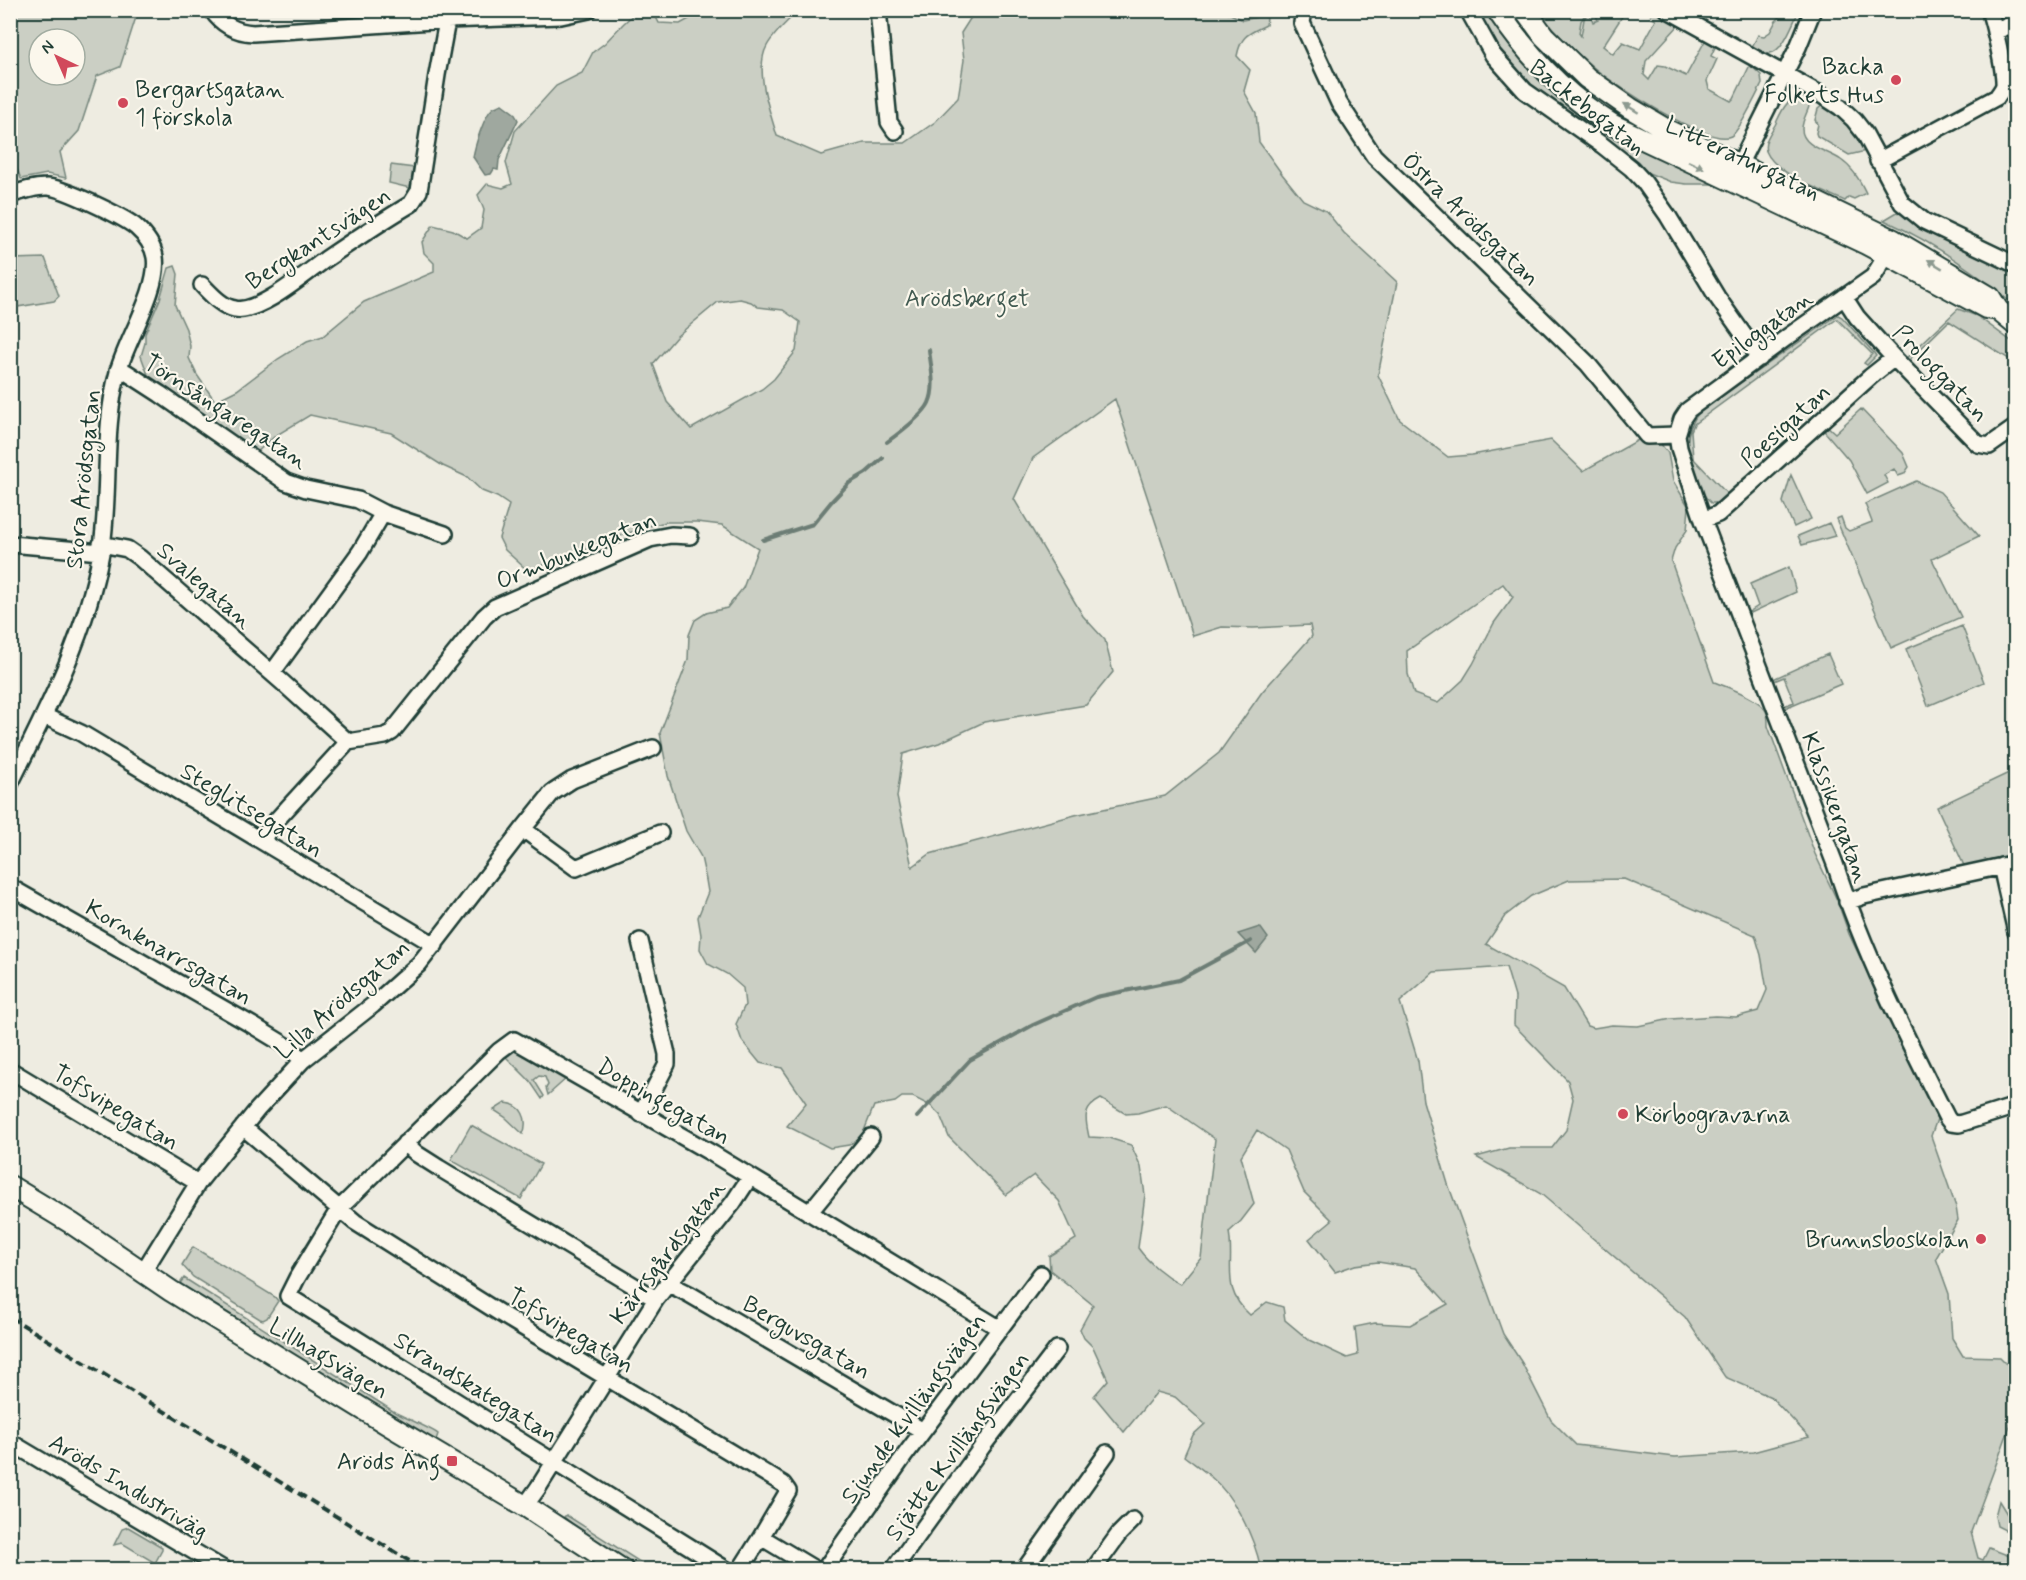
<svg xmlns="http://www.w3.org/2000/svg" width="2026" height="1580" viewBox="0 0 2026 1580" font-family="Mynerve,sans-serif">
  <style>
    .green { fill: #cbcfc4; stroke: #75867c; stroke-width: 1.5; fill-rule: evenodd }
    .water { fill: #9fa89f; stroke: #6c7d74; stroke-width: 1.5 }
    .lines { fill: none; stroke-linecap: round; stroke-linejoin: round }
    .stream { stroke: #6c7d74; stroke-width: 4 }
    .minor-casing { stroke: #1f3d34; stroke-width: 20 }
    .tertiary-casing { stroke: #1f3d34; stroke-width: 24 }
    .minor { stroke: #fbf7ec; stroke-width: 15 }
    .tertiary { stroke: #fbf7ec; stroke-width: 20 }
    .rail { stroke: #1f3d34; stroke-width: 4; stroke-dasharray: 9 4.5; stroke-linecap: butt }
    .oneway { fill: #8d9a90 }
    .poi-dot { fill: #d1495b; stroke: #fbf7ec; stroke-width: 2 }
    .labels { text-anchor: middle; stroke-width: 4.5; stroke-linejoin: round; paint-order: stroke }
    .poi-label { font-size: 24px; fill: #1f3d34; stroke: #fbf7ec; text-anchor: end }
    .street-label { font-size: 24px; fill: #1f3d34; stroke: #fbf7ec }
    .park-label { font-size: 24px; fill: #415a51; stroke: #fbf7ec }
  </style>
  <rect width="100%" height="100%" fill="#eeece1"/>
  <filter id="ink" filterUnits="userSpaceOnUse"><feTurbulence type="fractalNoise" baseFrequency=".0167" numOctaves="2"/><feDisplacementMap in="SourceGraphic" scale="12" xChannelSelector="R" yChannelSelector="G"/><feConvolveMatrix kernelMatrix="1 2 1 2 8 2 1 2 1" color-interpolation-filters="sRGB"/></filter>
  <g filter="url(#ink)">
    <path class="green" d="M1222 10 1243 20 1263 16 1267 18 1266 25C1248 34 1241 35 1237 56L1250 70 1244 91 1256 113 1259 142 1282 174 1303 200 1326 211 1344 233 1397 282 1378 375 1400 420 1448 457 1472 455 1551 440 1583 471 1638 440 1659 442 1668 453 1673 481 1689 507 1687 530 1675 548 1671 561 1714 682C1727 687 1759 698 1766 711 1768 715 1768 722 1768 726L1815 854 1837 900 1849 934 1937 1119 1931 1136 1956 1207 1958 1220 1936 1258 1949 1294 1952 1338 1963 1356 2000 1357 2015 1372V1413L1971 1532 1978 1558 1983 1560 1989 1548 2015 1558V1569H1261C1254 1537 1236 1498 1210 1476 1202 1469 1193 1463 1184 1456L1193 1435 1205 1424 1175 1397 1157 1392 1124 1432 1094 1396 1108 1380 1093 1347 1084 1338 1080 1329 1093 1305 1050 1270 1049 1256 1076 1239 1059 1201 1034 1175 1006 1195 949 1137 940 1115 931 1106 913 1097H902L895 1102 874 1106 862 1136 849 1145 830 1148 787 1126 806 1103 782 1068 760 1063 742 1041 736 1024 745 1005 743 988 727 974 708 964 700 949 701 935 698 917 708 892 706 880 701 857 686 831 668 776 660 733 688 660 689 635 695 620 706 613 727 608 743 588 758 548 722 525 697 522H666L645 527 528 571 505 550 499 538 509 505 497 497 482 491 467 477 443 466 391 433 310 415 275 436 257 452 165 391 148 375 141 356 145 343V334L160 299 169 268 175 266 178 274 175 305 186 329 190 346 189 358 197 375 215 401 237 390 278 359 307 341 323 336 364 302 434 272V263L424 253 422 242 433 225 453 230 467 238 481 228 484 210 478 195 487 184 503 188 512 184 506 163 515 131 556 86 582 73 593 52 605 43 623 24 637 11H653L659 23 680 24 704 11H798C788 21 774 33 767 46 754 69 770 112 777 136L821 155 864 143H905L935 122 958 98 964 60 961 33 975 11ZM740 299 751 302 758 307 783 310 800 322 796 351 774 379 762 389 691 429 667 402 653 364 677 336 718 302ZM1115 399 1193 636 1222 627 1253 628 1310 625 1312 636 1262 692 1219 753 1165 796 1075 815 951 848 930 854 912 867 897 797 903 754 939 743 984 722 1086 705 1113 672 1105 640 1083 616 1014 499 1033 458ZM1503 584 1513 597 1494 623 1473 664 1463 680 1438 703 1414 694 1408 674 1407 651ZM1624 879 1755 935 1761 955 1767 990 1758 1011 1736 1017 1715 1016 1671 1019 1638 1026 1612 1025 1594 1028 1587 1026 1564 988 1486 944 1505 916 1531 896 1569 880ZM1506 967 1515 997 1514 1025 1568 1081 1573 1099 1566 1130 1552 1148H1509L1476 1157 1541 1194 1685 1317 1725 1377 1771 1397 1809 1437 1753 1452 1675 1457 1576 1445 1551 1420 1522 1363 1503 1334 1448 1184 1423 1101 1418 1061 1400 1002 1434 972ZM1101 1099 1126 1114 1138 1113 1166 1105 1215 1139 1201 1258 1180 1284C1165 1276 1148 1262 1138 1248L1145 1195 1141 1167 1131 1145 1109 1138 1089 1137C1085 1118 1082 1109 1101 1099ZM1257 1130 1286 1150 1304 1192 1332 1220 1309 1239 1335 1272 1355 1265 1378 1262 1415 1268 1448 1304 1410 1325 1375 1323 1355 1327 1358 1355 1347 1358 1309 1340 1285 1320 1283 1307 1267 1302 1250 1315C1220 1289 1235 1265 1229 1232L1241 1221 1254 1204 1241 1156Z
      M10 11H138L120 67 97 76 79 131 60 152 66 178 47 174 21 179 11 154ZM39 39H75V75H39Z
      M1473 11H1488L1519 52 1716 184H1686L1671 182 1641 170 1533 88 1498 54Z
      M1508 11H1519L1630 119 1604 113 1539 50Z
      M1538 11H1587L1581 21 1579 33 1581 36 1584 19 1589 11 1593 22 1598 20 1594 11H1605L1607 13 1619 11 1623 15 1603 46 1613 54 1623 42 1640 49 1656 20 1650 17 1653 11 1679 25 1646 61 1644 75 1649 80 1658 65 1665 66 1686 76 1706 39 1716 45 1711 56 1717 59 1707 81 1709 89 1731 101 1734 98 1750 65 1761 75 1762 84C1757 94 1739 132 1731 136 1710 147 1611 83 1593 67 1573 50 1554 31 1538 11Z
      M1781 11H1799C1793 22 1783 52 1770 53 1764 54 1757 49 1752 47L1758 35 1764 36 1770 32 1776 21 1781 16Z
      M1798 96H1806L1810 102C1809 111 1802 119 1802 129 1802 147 1829 151 1841 160 1853 168 1860 180 1866 193L1854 199 1849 197 1845 201C1823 191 1775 174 1766 151 1763 142 1771 132 1775 125 1781 113 1785 101 1798 96Z
      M1823 105 1828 106 1854 129 1866 151 1849 155 1817 136 1816 133 1818 124 1815 120 1818 109Z
      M391 165 414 168 410 188 389 183Z
      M1899 211 1917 225 2015 272V306C1975 271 1933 242 1884 220Z
      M45 258 59 296 54 301 11 308V259Z
      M1958 309 1977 316 2015 344V363L1949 321 1907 362H1902Z
      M1838 315 1842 317 1874 353 1876 356 1867 365 1864 363 1872 354 1837 319 1694 424 1691 431 1693 458 1729 496 1721 503H1711C1703 497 1701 487 1698 478 1687 451 1681 435 1700 411Z
      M1861 409 1903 453 1909 467 1904 474 1898 476 1894 469 1884 475 1888 483 1867 494 1849 460 1825 432 1824 427 1826 425 1835 433Z
      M1791 475 1811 519 1794 527 1783 502Z
      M1916 481 1940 492 1979 536 1932 559 1961 617 1891 648 1836 519 1841 517 1845 528 1849 531 1872 522 1865 504Z
      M1829 523 1835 536 1802 545 1798 536Z
      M1789 567 1796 592 1751 613 1749 612 1758 606 1750 584Z
      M1962 626 1984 682 1928 706 1906 649Z
      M1828 654 1841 684 1785 708 1784 706 1794 702 1784 677 1774 681 1773 679Z
      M2015 770V859L1966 870 1937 807Z
      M515 1048 567 1078 548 1095 546 1088 548 1085 545 1077 539 1076 534 1080 544 1096 542 1099 530 1081 506 1057Z
      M505 1103C522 1104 529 1119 523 1134L505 1117 494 1110Z
      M471 1125 541 1164 521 1199 451 1160Z
      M193 1247 275 1297 278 1301 267 1318 263 1320 260 1319 193 1277 182 1265Z
      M184 1278 396 1413C404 1417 434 1430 438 1434L436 1440 409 1428 178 1286Z
      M1999 1501 2015 1527V1535L1997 1526 1995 1516Z
      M566 1515 651 1569H637L601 1547 564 1517Z
      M128 1527 162 1547V1550L155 1563 122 1543 114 1545 122 1529Z"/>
    <path class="water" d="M502 104 514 113 518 120 499 160 498 170 494 169 491 174 485 175 473 157C475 146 484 115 493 108 496 106 499 106 502 104Z
      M1260 927 1268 938 1256 953 1238 934Z"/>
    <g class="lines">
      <path class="stream" d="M887 442C898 434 924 414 929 403 936 388 931 366 929 350
        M763 540 813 524 831 502 849 483 866 473 883 458
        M917 1117 970 1060 1033 1025 1096 997 1179 980 1251 941"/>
      <g class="minor-casing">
        <path id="minor" d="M212 10C222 25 236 32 253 33L447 20 561 16 589 10
          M878 10 889 122 895 131
          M1304 10 1302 23 1339 103 1374 156 1587 363 1647 436 1677 435
          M1468 10 1493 55 1525 91 1602 145 1631 168 1644 182 1668 216 1717 297 1760 358
          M1668 10 1820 94 1840 107 1854 120 1865 134 1902 203 1924 221 2016 265
          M1995 32 2016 22
          M1878 161 1997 97C1999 93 2003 90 2004 85 2005 72 1994 24 1989 10
          M1735 173 1798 47 1813 10
          M10 195C22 191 34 187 46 187 60 186 124 217 136 227 145 235 153 245 155 257 160 288 126 341 118 372 102 429 111 495 101 553 86 635 47 710 10 784
          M1892 246 1873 277 1786 338 1688 410 1682 419 1677 435 1679 448 1703 520 1835 864C1863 951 1906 1037 1947 1118L1951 1123 1959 1124 2016 1106
          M202 285C211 294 222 307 235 309 259 314 306 273 326 259 354 240 382 221 411 204L419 191 437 75 449 10
          M1844 297 1857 317 1894 358 1978 444 1989 446 2016 427
          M118 370 126 372 160 394 286 482 306 489 358 500 383 513 445 534
          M1703 520 1718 514 1870 377 1894 358
          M10 544 101 552
          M101 544 127 549 140 558 282 682 348 742
          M272 673 360 552 383 513
          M44 716 81 733 435 945
          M523 829 576 868 660 833
          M262 841 272 825 348 742 385 736 392 732 484 617 495 607 650 539 671 535 690 536
          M2001 866 2016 932
          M10 887 252 1025 285 1045 303 1060
          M1847 902 1864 896 2016 863
          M640 941 667 1054V1064L641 1114
          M10 1070 198 1183
          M243 1127 355 1222 506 1317 783 1484 788 1491 761 1537 816 1570
          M405 1143 417 1154 439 1168 656 1299
          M809 1213 871 1137
          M143 1272 198 1183 257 1110 303 1060 373 1005 419 964 523 829 552 793 572 780 653 748
          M667 1283 689 1294 923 1431
          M10 1442 225 1570
          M525 1506 538 1488 656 1299 733 1203 750 1177
          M727 1570 288 1296 297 1278 339 1209 499 1051 514 1040 713 1154 999 1328
          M740 1570 761 1537
          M824 1570 905 1455 1041 1274
          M893 1570 982 1447 1057 1349
          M1024 1570 1107 1453
          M1093 1570 1119 1534 1133 1520"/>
      </g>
      <g class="tertiary-casing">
        <path id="tertiary" d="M1497 10C1528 56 1565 96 1613 125L1866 244 1986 308 1998 310
          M1525 10 1544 36 1587 78 1630 108 1669 131 1894 240 1990 297 1998 310 2016 325
          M10 1186 71 1223 171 1291 387 1424 525 1506 623 1570"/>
      </g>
      <use href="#minor" class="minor"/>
      <use href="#tertiary" class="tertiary"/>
      <path class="rail" d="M10 1317 424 1570"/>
    </g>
    <defs><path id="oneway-solid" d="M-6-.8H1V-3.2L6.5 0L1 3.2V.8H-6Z" transform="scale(1.5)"/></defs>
    <g class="oneway">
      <use href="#oneway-solid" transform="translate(1631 108) rotate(-148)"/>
      <use href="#oneway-solid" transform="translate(1696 165) rotate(25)"/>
      <use href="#oneway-solid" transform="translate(1935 264) rotate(-149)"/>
    </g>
  </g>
  <g class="poi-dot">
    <circle cx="1896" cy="80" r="6"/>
    <circle cx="123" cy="103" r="6"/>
    <circle cx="1623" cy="1114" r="6"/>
    <circle cx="1981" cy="1239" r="6"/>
    <rect x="446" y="1455" width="12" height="12" rx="3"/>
  </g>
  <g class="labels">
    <g class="poi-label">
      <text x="1884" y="74">Backa<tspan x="1884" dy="28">Folkets Hus</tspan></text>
      <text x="135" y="97" text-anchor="start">Bergartsgatan<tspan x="135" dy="28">1 förskola</tspan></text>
      <text x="1635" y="1122" text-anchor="start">Körbogravarna</text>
      <text x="1969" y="1247">Brunnsboskolan</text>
      <text x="440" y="1469">Aröds Äng</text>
    </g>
    <g class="street-label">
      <text transform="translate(1588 107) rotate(38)" y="8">Backebogatan</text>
      <text transform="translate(1743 158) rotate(25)" y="8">Litteraturgatan</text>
      <text transform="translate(1471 219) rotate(44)" y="8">Östra Arödsgatan</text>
      <text transform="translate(318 238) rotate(-33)" y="8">Bergkantsvägen</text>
      <text transform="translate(1762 329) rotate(-36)" y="8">Epiloggatan</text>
      <text transform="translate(1941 373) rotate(46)" y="8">Prologgatan</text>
      <text transform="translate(226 411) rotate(33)" y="8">Törnsångaregatan</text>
      <text transform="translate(1785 425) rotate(-42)" y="8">Poesigatan</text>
      <text transform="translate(83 479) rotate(-84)" y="8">Stora Arödsgatan</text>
      <text transform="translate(576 550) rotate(-22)" y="8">Ormbunkegatan</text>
      <text transform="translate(205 585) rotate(41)" y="8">Svalegatan</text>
      <text transform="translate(1836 807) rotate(70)" y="8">Klassikergatan</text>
      <text transform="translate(252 810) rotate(31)" y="8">Steglitsegatan</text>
      <text transform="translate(169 952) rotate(30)" y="8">Kornknarrsgatan</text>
      <text transform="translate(342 999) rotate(-41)" y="8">Lilla Arödsgatan</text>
      <text transform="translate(664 1101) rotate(30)" y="8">Doppingegatan</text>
      <text transform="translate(116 1107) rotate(31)" y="8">Tofsvipegatan</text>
      <text transform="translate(667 1252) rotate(-53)" y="8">Kärrsgårdsgatan</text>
      <text transform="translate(571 1330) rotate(31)" y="8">Tofsvipegatan</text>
      <text transform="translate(807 1337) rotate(30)" y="8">Berguvsgatan</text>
      <text transform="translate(329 1358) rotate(31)" y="8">Lillhagsvägen</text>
      <text transform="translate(476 1387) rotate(32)" y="8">Strandskategatan</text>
      <text transform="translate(913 1408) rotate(-54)" y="8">Sjunde Kvillängsvägen</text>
      <text transform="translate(957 1446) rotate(-54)" y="8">Sjätte Kvillängsvägen</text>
      <text transform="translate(129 1486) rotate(31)" y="8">Aröds Industriväg</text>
    </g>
    <g class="park-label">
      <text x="967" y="306">Arödsberget</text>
    </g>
  </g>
  <rect width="2026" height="1580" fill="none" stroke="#fbf7ec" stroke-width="36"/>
  <rect x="18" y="18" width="1990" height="1544" fill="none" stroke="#1f3d34" stroke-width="2" filter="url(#ink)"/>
  <g transform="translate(57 57) rotate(316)"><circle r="28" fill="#fbf7ec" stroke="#a3ada2" stroke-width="1.5"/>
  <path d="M0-4.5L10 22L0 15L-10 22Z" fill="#d1495b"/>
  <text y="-9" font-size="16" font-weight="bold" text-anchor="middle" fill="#1f3d34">N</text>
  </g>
</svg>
